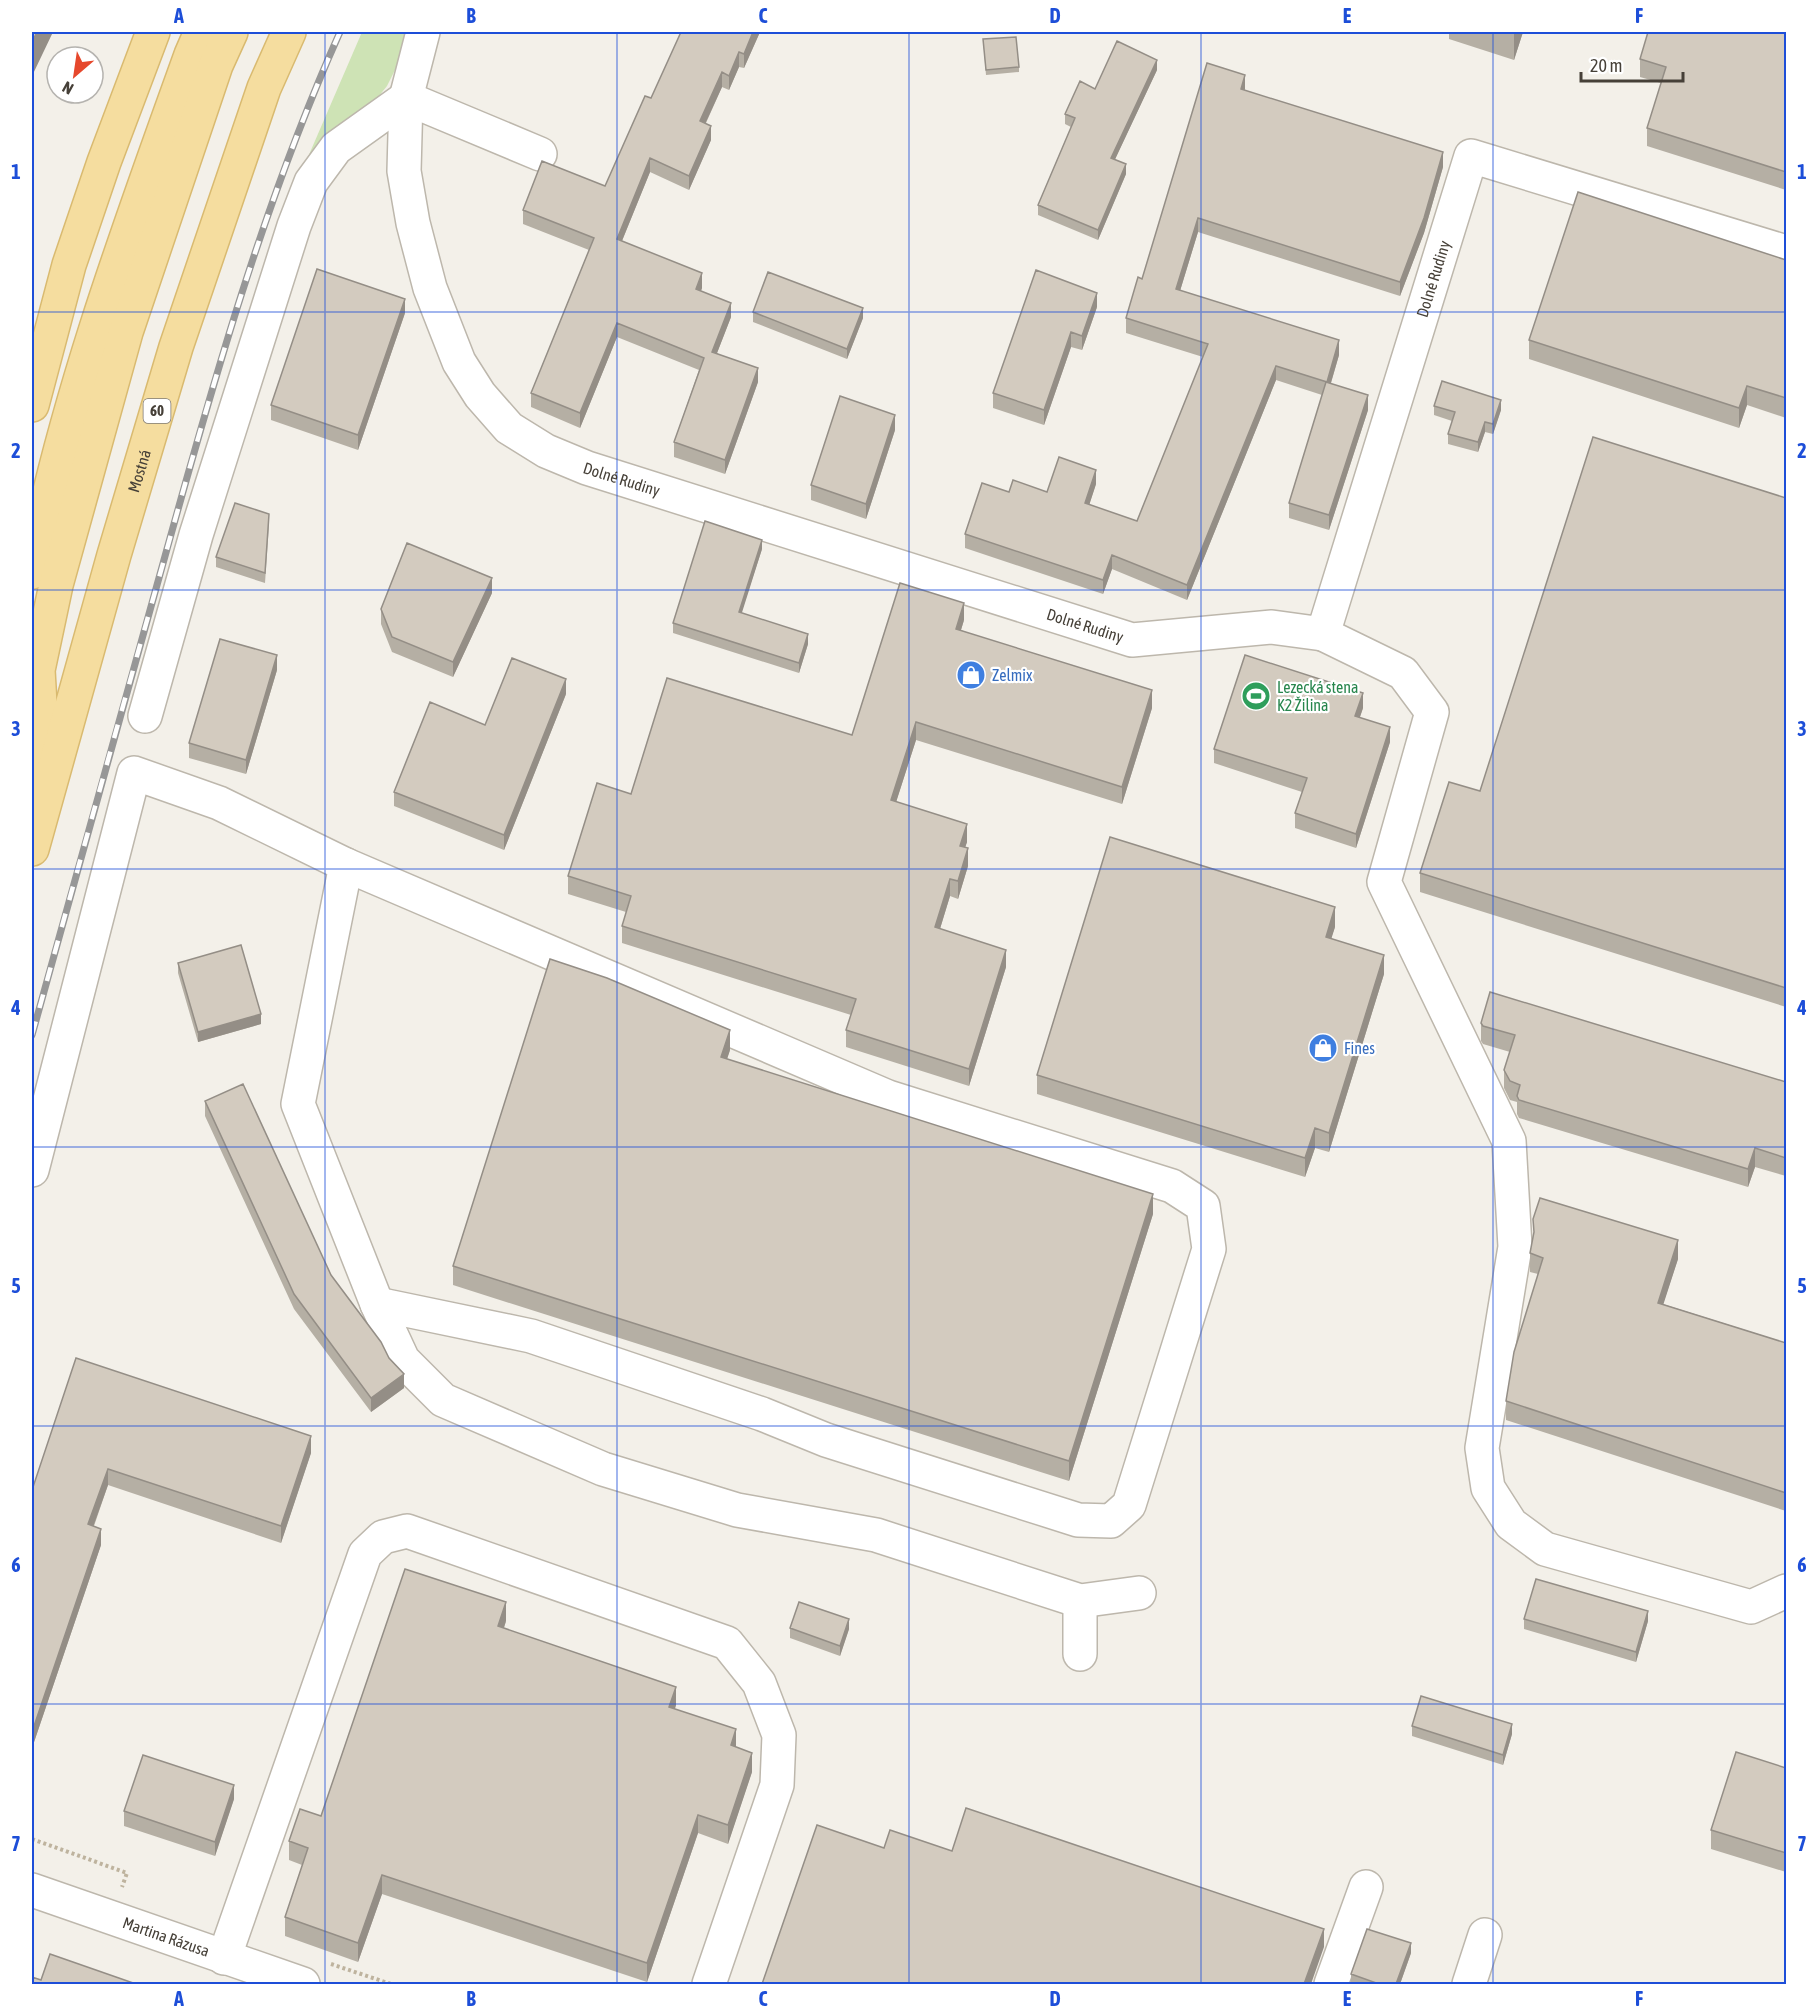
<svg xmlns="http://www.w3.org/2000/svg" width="1818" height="2016" viewBox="0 0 1818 2016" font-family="'Asap Condensed',sans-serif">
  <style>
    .green { fill: #cee3b5 }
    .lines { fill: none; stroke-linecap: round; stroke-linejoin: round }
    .minor-casing { stroke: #bdb7ac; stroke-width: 36 }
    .major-casing { stroke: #d9ba70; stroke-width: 36 }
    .path { stroke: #beb39e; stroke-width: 4; stroke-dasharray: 3 3; stroke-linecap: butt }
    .minor { stroke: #fff; stroke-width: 33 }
    .major { stroke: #f5dd9f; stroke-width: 33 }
    .rail-casing { stroke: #979797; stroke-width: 7 }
    .rail { stroke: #fff; stroke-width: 4.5; stroke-dasharray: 14; stroke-linecap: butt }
    .wall { fill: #b5afa4 }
    .shaded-wall { fill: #948e86 }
    .building { fill: #d3cbbf; stroke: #948e86; stroke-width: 1.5 }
    .grid { fill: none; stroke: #1d4ed8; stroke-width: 1.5; stroke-opacity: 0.55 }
    .labels { text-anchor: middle; stroke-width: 4.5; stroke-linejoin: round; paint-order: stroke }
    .shield { fill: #fff; stroke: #7e7974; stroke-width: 1.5 }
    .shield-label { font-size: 15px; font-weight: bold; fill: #464038 }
    .street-label { font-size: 16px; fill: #464038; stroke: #fff }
    .shop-label { font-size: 16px; fill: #366cbe; stroke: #fff; text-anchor: start }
    .leisure-label { font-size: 16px; fill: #27864d; stroke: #fff; text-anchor: start }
    .neatline { fill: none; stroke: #1d4ed8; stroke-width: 2 }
    .grid-label { font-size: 20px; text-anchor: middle; font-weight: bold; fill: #1d4ed8 }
  </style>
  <rect width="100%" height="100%" fill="#f3f0e9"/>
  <path class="green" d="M362 32H405L399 62 387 86 370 107 329 133 308 157Z"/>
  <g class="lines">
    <g class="minor-casing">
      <g id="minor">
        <path id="s1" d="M423 32 406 98 404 171 413 223 430 288 459 362 480 395 509 428 546 451 587 468 1132 640 1272 627 1323 634 1471 156 1786 252"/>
        <path d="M1323 634 1403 673 1432 712 1384 882 1509 1141 1515 1247 1482 1448 1488 1488 1511 1524 1545 1549 1751 1607 1786 1591"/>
        <path d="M145 716 196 535 294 226 311 182 336 148 406 98 540 154"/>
        <path d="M346 865 298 1104 377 1304 403 1360 443 1400 603 1469 737 1510 876 1535 1080 1601 1139 1593"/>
        <path d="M32 1170 134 773 219 803 346 865 888 1097 1172 1186 1203 1206 1209 1249 1129 1505 1111 1521 1078 1520 826 1440 762 1414 531 1336 377 1304"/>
        <path d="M1080 1654V1601"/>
        <path id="s2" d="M32 1890 303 1984"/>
        <path d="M224 1958 365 1554 383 1537 407 1531 727 1643 759 1683 779 1735 777 1785 709 1984"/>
        <path d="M1331 1984 1366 1887"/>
        <path d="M1469 1984 1485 1935"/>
      </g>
    </g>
    <g class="major-casing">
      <g id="major">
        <path d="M32 405 69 265 104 162 153 32"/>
        <path d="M32 572C67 394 130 225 191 55L201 32"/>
        <path d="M44 772 38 670 56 585 126 332 216 65 231 32"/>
        <path id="s3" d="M32 849 114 555 176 347 264 88 289 32"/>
      </g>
    </g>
    <path class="path" d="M32 1839 127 1873 122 1887
      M331 1964 391 1984"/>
    <use href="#minor" class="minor"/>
    <use href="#major" class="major"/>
    <g class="rail-casing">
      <path id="rail" d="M32 1035C75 879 118 723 162 567 212 386 263 204 340 32"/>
    </g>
    <use href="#rail" class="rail"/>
  </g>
  <path class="wall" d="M760 32 744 68 739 67 729 90 722 87 706 123 711 140 689 190 650 172 622 241 702 288 701 291 731 317 717 353 758 382 725 474 674 457V442L699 370 617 337 580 428 531 407V393L589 250 523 224V210L605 186 651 98Z
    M1449 32H1523L1514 60 1449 39Z
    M1786 32V190L1647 146V128L1661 83 1640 77V59Z
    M983 39 1019 67V72L986 75Z
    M1157 70 1115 159 1126 174 1098 240 1038 215V205L1071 127 1065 124V114L1095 89Z
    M1245 91 1443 167 1424 233 1400 296 1198 232 1180 291 1339 355 1331 383 1368 410 1329 530 1289 518V503L1322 395 1276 380 1187 600 1112 569 1103 594 965 548V534L1009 492H1047L1096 484 1089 505 1137 521 1203 357 1126 333V318L1142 279Z
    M1786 260V418L1747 405 1739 428 1529 359V340Z
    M1097 307 1082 350 1071 347 1044 425 993 408V393Z
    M753 312 863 318 847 359 753 322Z
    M405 313 358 450 271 420V405Z
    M1434 406 1501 410 1493 434 1485 432 1478 452 1448 444V434L1452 421 1434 415Z
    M895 430 866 519 811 500V485Z
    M1786 498V1007L1420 892V873L1480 791Z
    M269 524 265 583 216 567V557Z
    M762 549 741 613 808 644 799 673 673 633V623Z
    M492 593 453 677 392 652 381 624V609Z
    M964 620 961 630 1152 708 1122 804 916 740 896 802 967 842 965 847 968 866 958 899 950 896 940 929 1006 967 969 1086 846 1047V1030L851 1015 622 943V926L626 912 568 894V876L631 794 852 735Z
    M277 670 246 774 189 758V743Z
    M566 694 504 850 394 806V792Z
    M1363 708 1360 717 1390 742 1356 848 1295 828V813L1302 792 1214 763V749Z
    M1335 927 1331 938 1384 974 1329 1152 1315 1148 1305 1177 1037 1094V1075Z
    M178 963 261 1024 198 1042 178 973Z
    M1481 1023 1786 1082V1176L1755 1167 1748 1187 1519 1118 1517 1114V1102L1510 1100 1504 1088V1070L1510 1052 1483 1044 1481 1041Z
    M730 1050 727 1059 1153 1214 1069 1481 453 1285V1266Z
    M205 1101 331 1275 404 1388 371 1412 294 1309 205 1116Z
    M1530 1253 1678 1259 1663 1304 1786 1343V1511L1506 1420V1401L1538 1274 1530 1272Z
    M76 1358 311 1453 281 1543 108 1485 94 1526 101 1545 32 1748V1490Z
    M1524 1619 1648 1621 1636 1662 1524 1629Z
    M506 1621 504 1628 676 1705 675 1709 736 1747 752 1772 728 1844 698 1833 647 1982 382 1894 358 1962 285 1936V1917L302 1865 289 1860V1841L321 1816Z
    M790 1628 849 1629 840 1656 790 1638Z
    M1412 1726 1512 1734 1503 1765 1412 1736Z
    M1786 1768V1872L1711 1849V1830Z
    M234 1799 215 1856 124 1826V1811Z
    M1411 1953 1400 1984H1351V1974Z"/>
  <path class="shaded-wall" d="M37 32H53L32 76V42Z
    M753 32H760L744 68V54Z
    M1514 32H1523L1514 60Z
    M739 52V67L729 90V76Z
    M1157 60V70L1111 168V158Z
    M722 72V87L700 135V121Z
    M1245 75V89L1241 104V89Z
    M711 126V140L689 190V176Z
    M1443 152V167L1424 233 1400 296V282Z
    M650 158V172L617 253V239Z
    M1126 164V174L1098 240V230Z
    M1198 218V232L1176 304V289Z
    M702 273V288L696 303V289Z
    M1097 293V307L1082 350V336Z
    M405 299V313L358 450V435Z
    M731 303V317L712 366V352Z
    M863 308V318L847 359V349Z
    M617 323V337L580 428V413Z
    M1071 332V347L1044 425V410Z
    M1339 340V355L1327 396V382Z
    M1276 366V380L1187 600V585Z
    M758 368V382L725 474V460Z
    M1747 386V405L1739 428V408Z
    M1368 395V410L1329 530V515Z
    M1501 400V410L1493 434V424Z
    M895 415V430L866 519V504Z
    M1485 422V432L1478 452V442Z
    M1096 470V484L1085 518V503Z
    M762 540V549L739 622V612Z
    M1112 555V569L1103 594V580Z
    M492 578V593L453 677V662Z
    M964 603V620L956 646V629Z
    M808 634V644L799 673V663Z
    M277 655V670L246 774V760Z
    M566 679V694L504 850V835Z
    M1152 690V708L1122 804V787Z
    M1363 693V708L1355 731V716Z
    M916 722V740L891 818V800Z
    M1390 727V742L1356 848V834Z
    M967 824V842L960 863V846Z
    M968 848V866L958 899V881Z
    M950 879V896L935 945V927Z
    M1335 907V927L1326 956V937Z
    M1006 950V967L969 1086V1069Z
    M1384 955V974L1329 1152V1133Z
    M261 1014V1024L198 1042V1032Z
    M730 1030V1050L721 1077V1057Z
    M1315 1128V1148L1305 1177V1158Z
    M1755 1148V1167L1748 1187V1169Z
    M1153 1194V1214L1069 1481V1461Z
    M1678 1240V1259L1658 1321V1303Z
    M404 1374V1388L371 1412V1398Z
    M311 1436V1453L281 1543V1526Z
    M108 1469V1485L88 1541V1524Z
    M101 1529V1545L32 1748V1732Z
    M506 1602V1621L498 1645V1626Z
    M1648 1611V1621L1636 1662V1652Z
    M849 1619V1629L840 1656V1646Z
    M676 1687V1705L669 1726V1707Z
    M1512 1724V1734L1503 1765V1755Z
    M736 1729V1748L731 1745Z
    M752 1753V1772L728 1844V1825Z
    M234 1785V1799L215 1856V1842Z
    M698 1815V1833L647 1982V1963Z
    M382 1875V1894L358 1962V1943Z
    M1324 1929V1947L1311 1984H1304Z
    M1411 1943V1953L1400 1984H1396Z"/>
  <path class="building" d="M32 32H37L32 42Z
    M681 32H753L744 54 739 52 729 76 722 72 700 121 711 126 689 176 650 158 617 239 702 273 696 289 731 303 712 352 758 368 725 460 674 442 704 358 617 323 580 413 531 393 594 238 523 210 542 161 605 186 645 96 651 98Z
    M1648 32H1786V172L1647 128 1666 67 1640 59Z
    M1016 37 1019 67 986 70 983 39Z
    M1117 41 1157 60 1111 158 1126 164 1098 230 1038 205 1075 118 1065 114 1080 81 1095 89Z
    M1207 63 1245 75 1241 89 1443 152 1424 218 1400 282 1198 218 1176 289 1339 340 1327 382 1276 366 1187 585 1112 555 1103 580 965 534 982 483 1009 492 1013 480 1047 492 1059 457 1096 470 1085 503 1137 521 1208 344 1126 318 1138 277 1142 279Z
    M1578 192 1786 260V398L1747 386 1739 408 1529 340Z
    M317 269 405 299 358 435 271 405Z
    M1036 270 1097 293 1082 336 1071 332 1044 410 993 393Z
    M768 272 863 308 847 349 753 312Z
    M1442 381 1501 400 1493 424 1485 422 1478 442 1448 434 1455 412 1434 406Z
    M1326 382 1368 395 1329 515 1289 503Z
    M840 396 895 415 866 504 811 485Z
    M1593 437 1786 498V988L1420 873 1449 782 1480 791Z
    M235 503 269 514 265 573 216 557Z
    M705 521 762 540 739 612 808 634 799 663 673 623Z
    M407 543 492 578 453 662 392 637 381 609Z
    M900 583 964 603 956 629 1152 690 1122 787 916 722 891 800 967 824 960 846 968 848 958 881 950 879 935 927 1006 950 969 1069 846 1030 856 999 622 926 631 896 568 876 597 783 631 794 667 678 852 735Z
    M220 639 277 655 246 760 189 743Z
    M1245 655 1363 693 1355 716 1390 727 1356 834 1295 813 1307 778 1214 749Z
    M512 658 566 679 504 835 394 792 430 702 485 725Z
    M1110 837 1335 907 1326 937 1384 955 1329 1133 1315 1128 1305 1158 1037 1075Z
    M241 945 261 1014 198 1032 178 963Z
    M550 959 607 978 730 1030 721 1057 1153 1194 1069 1461 453 1266Z
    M1490 992 1786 1082V1158L1755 1148 1748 1169 1519 1100 1517 1096 1520 1085 1510 1081 1504 1070 1515 1035 1483 1026 1481 1023Z
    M243 1084 331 1275 381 1342 389 1358 404 1374 371 1398 294 1294 205 1101Z
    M1540 1198 1678 1240 1658 1303 1786 1343V1493L1506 1401 1514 1352 1543 1258 1530 1253 1534 1232 1533 1219Z
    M76 1358 311 1436 281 1526 108 1469 88 1524 101 1529 32 1732V1490Z
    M405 1569 506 1602 498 1626 676 1687 669 1707 736 1729 731 1745 752 1753 728 1825 698 1815 647 1963 382 1875 358 1943 285 1917 308 1848 289 1841 300 1809 321 1816Z
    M1536 1579 1648 1611 1636 1652 1524 1619Z
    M799 1602 849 1619 840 1646 790 1628Z
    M1421 1696 1512 1724 1503 1755 1412 1726Z
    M1736 1752 1786 1768V1853L1711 1830Z
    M143 1755 234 1785 215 1842 124 1811Z
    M966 1808 1324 1929 1304 1984H762L817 1825 884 1848 890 1830 952 1851Z
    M1367 1929 1411 1943 1396 1984H1379L1351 1974Z
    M50 1954 136 1984H32V1977L41 1980Z"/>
  <path class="grid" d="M325 32V1984M617 32V1984M909 32V1984M1201 32V1984M1493 32V1984M32 312H1786M32 590H1786M32 869H1786M32 1147H1786M32 1426H1786M32 1704H1786"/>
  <defs>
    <g id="shop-disc" transform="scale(1.5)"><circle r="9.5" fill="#3f7fe0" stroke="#fff"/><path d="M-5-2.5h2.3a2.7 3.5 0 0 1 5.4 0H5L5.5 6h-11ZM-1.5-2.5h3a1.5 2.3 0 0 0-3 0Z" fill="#fff"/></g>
    <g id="stadium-disc" transform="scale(1.5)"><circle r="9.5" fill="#2e9e5b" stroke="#fff"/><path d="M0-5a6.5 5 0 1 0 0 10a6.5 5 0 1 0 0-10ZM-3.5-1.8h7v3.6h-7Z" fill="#fff"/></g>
  </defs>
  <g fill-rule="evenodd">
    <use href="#shop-disc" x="971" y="675"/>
    <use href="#stadium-disc" x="1256" y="696"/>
    <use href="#shop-disc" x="1323" y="1048"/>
  </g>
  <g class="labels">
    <rect class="shield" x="143.5" y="399" width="27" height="24" rx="4.5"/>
    <g class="shield-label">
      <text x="157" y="416">60</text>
    </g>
    <g class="street-label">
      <text dy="6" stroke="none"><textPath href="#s1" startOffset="1647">Dolné Rudiny</textPath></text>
      <text dy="6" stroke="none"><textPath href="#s3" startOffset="393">Mostná</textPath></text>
      <text dy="6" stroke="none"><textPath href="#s1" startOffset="548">Dolné Rudiny</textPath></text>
      <text dy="6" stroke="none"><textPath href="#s1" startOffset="1034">Dolné Rudiny</textPath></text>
      <text dy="6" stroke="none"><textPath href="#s2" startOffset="142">Martina Rázusa</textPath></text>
    </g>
    <g class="shop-label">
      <text x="992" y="681">Zelmix</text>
      <text x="1344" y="1054">Fines</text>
    </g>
    <g class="leisure-label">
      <text x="1277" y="693">Lezecká stena<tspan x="1277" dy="18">K2 Žilina</tspan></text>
    </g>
  </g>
  <rect width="1818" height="2016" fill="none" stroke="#ffffff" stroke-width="66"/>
  <g transform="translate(75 75) rotate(209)"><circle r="28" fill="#ffffff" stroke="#b5b3af" stroke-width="1.5"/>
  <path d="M0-4.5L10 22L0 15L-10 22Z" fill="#e6482c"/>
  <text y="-9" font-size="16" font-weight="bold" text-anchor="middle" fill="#464038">N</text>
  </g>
  <path d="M1581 72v9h102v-9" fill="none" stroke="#464038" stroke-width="3"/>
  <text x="1590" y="72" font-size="18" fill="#464038" stroke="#ffffff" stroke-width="4.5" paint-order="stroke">20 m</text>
  <rect x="33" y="33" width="1752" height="1950" class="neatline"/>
  <g class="grid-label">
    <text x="179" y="23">A</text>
    <text x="471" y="23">B</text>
    <text x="763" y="23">C</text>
    <text x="1055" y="23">D</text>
    <text x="1347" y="23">E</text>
    <text x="1639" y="23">F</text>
    <text x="16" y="179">1</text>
    <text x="1802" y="179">1</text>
    <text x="16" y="458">2</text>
    <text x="1802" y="458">2</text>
    <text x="16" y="736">3</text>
    <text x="1802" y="736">3</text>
    <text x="16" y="1015">4</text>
    <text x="1802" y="1015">4</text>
    <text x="16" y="1293">5</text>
    <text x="1802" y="1293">5</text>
    <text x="16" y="1572">6</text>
    <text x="1802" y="1572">6</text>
    <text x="16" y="1851">7</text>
    <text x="1802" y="1851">7</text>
    <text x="179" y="2006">A</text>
    <text x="471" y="2006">B</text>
    <text x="763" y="2006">C</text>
    <text x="1055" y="2006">D</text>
    <text x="1347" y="2006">E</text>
    <text x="1639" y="2006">F</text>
  </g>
</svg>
